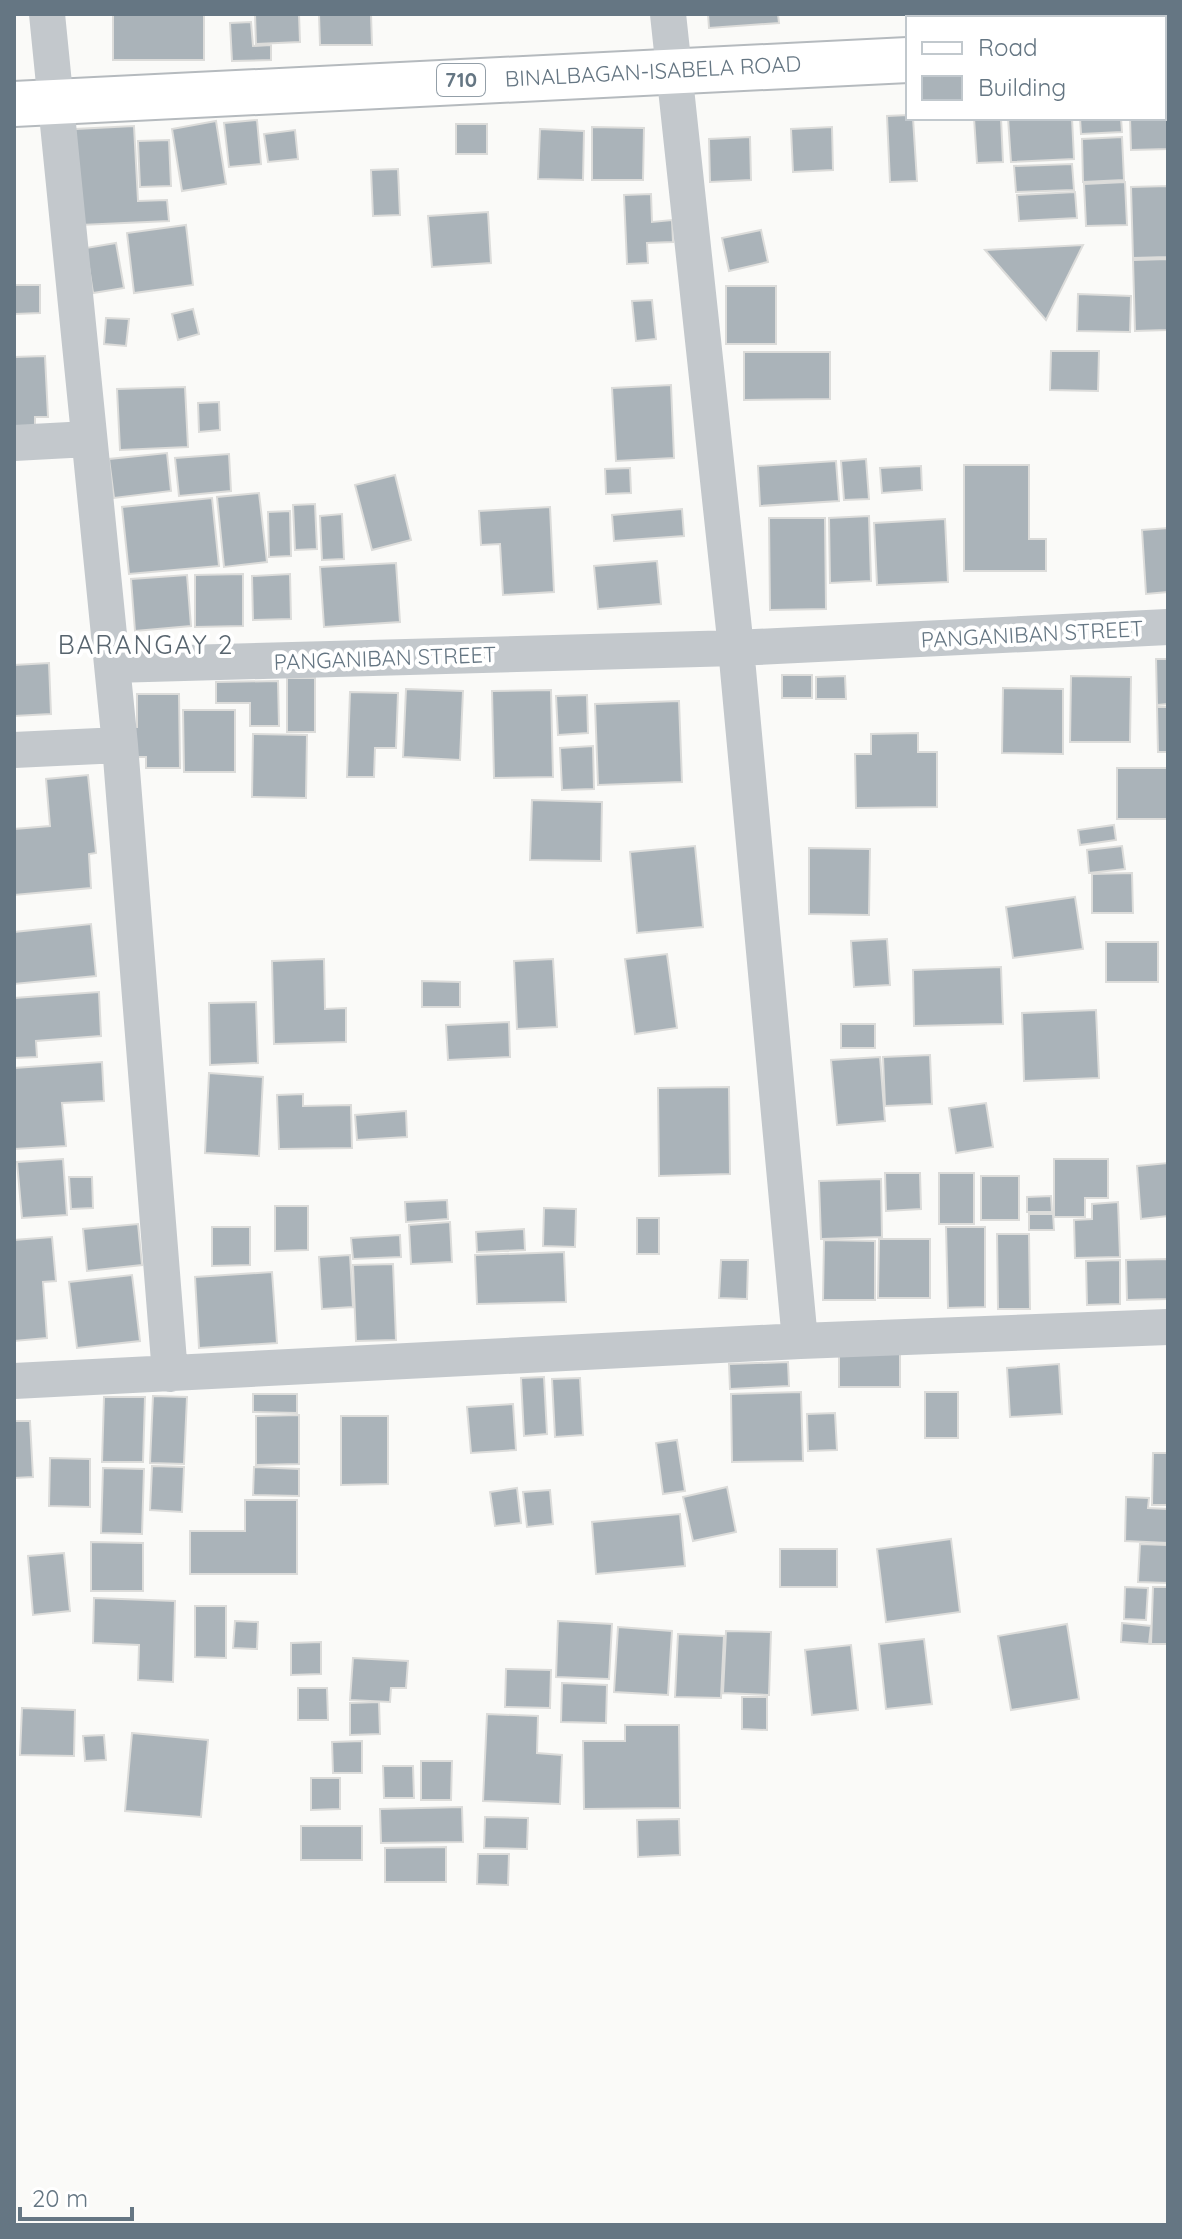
<svg xmlns="http://www.w3.org/2000/svg" width="1182" height="2239" viewBox="0 0 1182 2239" font-family="Quicksand,sans-serif">
  <style>
    .building { fill: #aab3b9; stroke: #dcdcda; stroke-width: 2 }
    .lines { fill: none; stroke-linecap: round; stroke-linejoin: round }
    .primary-casing { stroke: #b5babe; stroke-width: 48 }
    .street { stroke: #c3c8cc; stroke-width: 36 }
    .primary { stroke: #fff; stroke-width: 44 }
    .labels { text-anchor: middle; stroke-width: 8; stroke-linejoin: round; paint-order: stroke }
    .shield { fill: #fff; stroke: #939fa8; stroke-width: 2 }
    .shield-label { font-size: 20px; font-weight: bold; fill: #657683 }
    .street-label { font-size: 22px; fill: #657683; stroke: #fff }
    .quarter-label { font-size: 26px; letter-spacing: 2px; fill: #57646e; stroke: #fff }
  </style>
  <rect width="100%" height="100%" fill="#fafaf8"/>
  <path class="building" d="M113 14H204V60H113Z
    M255 14H299L300 42 256 44Z
    M319 14H371L372 45H320Z
    M708 14H778L779 23 709 28Z
    M995 14H1029V18H995Z
    M251 22 253 46 271 45V60L232 61 230 23Z
    M1164 78H1168V149L1131 150 1130 118H1164Z
    M908 115V118H913L917 181 890 182 887 116Z
    M974 118H1001L1003 162 977 163Z
    M1008 118H1072L1074 159 1011 162Z
    M1080 118H1121L1122 132 1081 134Z
    M257 120 261 164 229 167 224 123Z
    M216 121 226 184 182 191 172 129Z
    M456 124H487V154H456Z
    M134 126 138 201 167 200 169 221 80 225 75 129Z
    M592 127 644 128 643 180H592Z
    M832 127 833 170 793 172 791 129Z
    M540 129 584 131 583 180 538 179Z
    M295 130 298 159 268 162 264 134Z
    M750 137 751 180 710 182 709 139Z
    M1122 137 1124 180 1083 182 1082 139Z
    M169 140 171 186 140 187 138 141Z
    M1072 164 1074 190 1016 192 1014 166Z
    M398 169 400 215 373 216 371 170Z
    M1125 182 1127 225 1086 226 1084 184Z
    M1168 186V257L1133 258 1131 187Z
    M1075 192 1077 218 1019 221 1017 195Z
    M651 194 652 222 672 220 673 242 647 243 648 263 627 264 624 195Z
    M488 212 491 263 432 267 428 216Z
    M186 225 193 285 134 293 127 233Z
    M761 230 768 262 729 271 722 238Z
    M116 243 124 288 93 293 86 248Z
    M1083 245 1046 320 985 250Z
    M1168 259V330L1135 331 1133 260Z
    M15 285H40V313L15 314Z
    M726 286H776V344H726Z
    M1078 294 1131 296 1130 332 1077 331Z
    M652 300 656 339 636 341 632 301Z
    M193 309 199 334 178 340 172 314Z
    M106 318 129 319 126 346 104 344Z
    M1051 351H1099L1098 391 1050 390Z
    M744 352H830V399L744 400Z
    M45 356 48 417H35V433L14 434V357Z
    M671 385 674 458 616 461 612 388Z
    M185 387 188 447 120 450 117 389Z
    M219 402 220 430 199 432 198 403Z
    M167 453 171 491 114 498 109 459Z
    M229 454 231 491 179 496 175 458Z
    M866 459 869 499 844 500 841 461Z
    M836 461 839 501 760 506 758 466Z
    M964 465H1029V539H1046V571H964Z
    M921 466 922 490 882 493 880 468Z
    M630 468 631 493 606 494 605 469Z
    M395 475 411 540 372 550 355 485Z
    M259 493 267 562 224 567 217 497Z
    M212 498 219 566 129 574 122 507Z
    M315 504 317 549 295 550 293 505Z
    M550 507 554 592 503 595 500 544 481 545 479 511Z
    M682 509 684 536 614 541 612 515Z
    M290 511 291 556 269 557 268 512Z
    M342 514 344 559 322 560 320 516Z
    M869 516 871 581 830 583 829 518Z
    M769 518H825L826 609 770 610Z
    M945 519 948 582 877 585 874 523Z
    M1168 528V592L1146 594 1142 530Z
    M657 561 661 604 598 609 594 566Z
    M396 563 400 622 324 627 320 567Z
    M243 574V626L195 627V575Z
    M290 574 291 619 253 620 252 576Z
    M187 575 191 626 135 631 131 579Z
    M1156 659H1168V704L1157 705Z
    M49 663 51 714 14 716V665Z
    M782 675H812V698H782Z
    M845 676 846 699H816V677Z
    M1071 676 1131 677 1130 742H1070Z
    M287 678H315V732H287Z
    M278 681 279 726H250V703H216V682Z
    M1003 688 1063 689V754L1002 753Z
    M406 689 463 691 460 760 403 757Z
    M551 690 553 777 494 778 492 691Z
    M350 692 398 693 396 748H375L374 777H347Z
    M137 694H179L180 768H146V757H130V727H137Z
    M587 695 588 733 558 735 556 696Z
    M679 701 682 782 598 785 595 704Z
    M1157 707H1168V752H1158Z
    M183 710H235V772H184Z
    M918 733V752H937V807L856 808 855 754H871V734Z
    M253 734 307 735 306 798 252 797Z
    M593 746 594 789 562 790 560 748Z
    M1117 768H1168V819H1117Z
    M88 775 96 853 89 854 91 888 14 895V829L50 826 46 779Z
    M532 800 602 802 601 861 530 860Z
    M1114 825 1116 840 1080 845 1078 830Z
    M695 846 703 927 637 933 630 852Z
    M1122 846 1125 869 1089 873 1087 850Z
    M809 848 870 849 869 915 809 914Z
    M1132 873 1133 913H1092V874Z
    M1075 897 1083 949 1013 958 1006 907Z
    M91 924 96 976 14 984V932Z
    M887 939 890 985 854 987 851 941Z
    M1106 942H1158V982H1106Z
    M667 954 677 1028 635 1034 625 959Z
    M324 959 325 1009 346 1008V1042L274 1044 272 961Z
    M553 959 557 1027 517 1029 514 961Z
    M1001 967 1003 1024 914 1026 913 970Z
    M422 981 460 982V1007H422Z
    M99 992 101 1036 36 1041 37 1057 14 1058V998Z
    M256 1002 258 1063 210 1065 209 1003Z
    M1096 1010 1099 1078 1024 1081 1022 1013Z
    M509 1022 510 1057 448 1060 446 1025Z
    M841 1024H875V1048H841Z
    M930 1055 932 1104 885 1106 883 1057Z
    M880 1057 885 1121 837 1125 831 1060Z
    M102 1062 104 1101 62 1103 66 1146 14 1149V1068Z
    M209 1073 263 1077 259 1156 205 1153Z
    M729 1087 730 1174 659 1176 658 1088Z
    M303 1094V1106L351 1105 352 1148 279 1149 277 1095Z
    M986 1103 993 1147 956 1153 949 1108Z
    M406 1111 407 1137 357 1140 355 1115Z
    M63 1159 67 1215 22 1218 17 1162Z
    M1054 1159H1108V1198H1085V1217H1054Z
    M1168 1163V1216L1141 1219 1137 1166Z
    M885 1173H920L921 1209 886 1211Z
    M939 1173H974V1224H939Z
    M981 1176H1019V1220H981Z
    M69 1177H92L93 1208 71 1209Z
    M881 1179 882 1237 821 1239 819 1181Z
    M1051 1196 1052 1212H1027V1197Z
    M447 1200 448 1219 406 1222 405 1202Z
    M1118 1202 1120 1257 1075 1258 1074 1220 1092 1219V1204Z
    M275 1206H308V1250L275 1251Z
    M544 1208 576 1209 575 1247 543 1246Z
    M1029 1214H1053L1054 1230H1029Z
    M637 1218H659V1254H637Z
    M450 1222 452 1262 411 1264 409 1225Z
    M138 1224 142 1265 87 1271 83 1229Z
    M212 1227H250V1265L212 1266Z
    M946 1227H985V1307L948 1308Z
    M524 1229 525 1250 477 1252 476 1232Z
    M997 1234H1029L1030 1309H998Z
    M400 1235 401 1257 353 1259 351 1238Z
    M52 1237 56 1281 43 1282 47 1338 14 1341V1240Z
    M879 1239H930V1298H878Z
    M824 1240 875 1241V1300H823Z
    M564 1252 566 1302 477 1304 475 1255Z
    M350 1255 353 1307 322 1309 319 1257Z
    M1167 1259 1168 1299 1127 1300 1126 1260Z
    M721 1260H748L747 1299 719 1298Z
    M1120 1260V1304L1087 1305 1086 1261Z
    M393 1264 396 1340 356 1341 353 1265Z
    M272 1272 277 1343 199 1348 195 1277Z
    M132 1275 140 1341 77 1348 69 1282Z
    M839 1352 900 1353V1387H839Z
    M788 1362 789 1386 730 1389 729 1364Z
    M1059 1364 1062 1414 1010 1417 1007 1368Z
    M544 1377 547 1434 524 1436 521 1378Z
    M580 1378 583 1435 555 1437 552 1379Z
    M801 1392 803 1461 732 1462 731 1394Z
    M925 1392H958V1438H925Z
    M253 1394H297V1413L253 1412Z
    M153 1396 187 1397 184 1464 150 1463Z
    M104 1397H145L143 1462H102Z
    M513 1404 516 1450 471 1453 467 1407Z
    M835 1413 837 1450 808 1451 807 1414Z
    M299 1415V1464L256 1465V1416Z
    M341 1416H388V1484L341 1485Z
    M14 1421H30L33 1477 14 1478Z
    M677 1440 685 1491 663 1494 656 1443Z
    M1153 1453H1168V1505H1152Z
    M50 1458 90 1459V1507L49 1506Z
    M152 1466 184 1467 182 1512 150 1510Z
    M254 1467 299 1469V1496L253 1495Z
    M103 1468 144 1469 142 1534 101 1533Z
    M727 1487 736 1532 693 1541 683 1497Z
    M517 1488 521 1523 495 1526 490 1492Z
    M550 1490 553 1524 527 1527 523 1492Z
    M1126 1497 1149 1498 1148 1508 1168 1509V1543L1125 1541Z
    M245 1500H297V1574H190V1531H245Z
    M680 1514 685 1566 596 1574 592 1522Z
    M951 1539 960 1612 886 1622 877 1549Z
    M91 1542 143 1543V1591H91Z
    M1140 1544 1168 1545V1583L1138 1582Z
    M780 1549H837V1587H780Z
    M64 1553 70 1611 33 1615 28 1556Z
    M1125 1587 1148 1588 1146 1620 1124 1619Z
    M1153 1587H1168V1644H1151Z
    M94 1598 175 1601 173 1682 138 1680 139 1645 93 1643Z
    M195 1606H226V1658L195 1657Z
    M235 1621 258 1622 257 1649 233 1648Z
    M558 1621 612 1624 609 1679 556 1677Z
    M1122 1623 1151 1626 1149 1644 1121 1642Z
    M1067 1624 1079 1699 1011 1710 998 1636Z
    M618 1627 672 1631 668 1695 614 1692Z
    M726 1631 771 1632 769 1695 723 1693Z
    M678 1634 724 1636 721 1698 675 1697Z
    M924 1639 932 1704 886 1709 879 1644Z
    M321 1642V1674L291 1675V1643Z
    M851 1645 858 1710 812 1715 805 1650Z
    M353 1658 408 1661 406 1688H391L390 1702 350 1700Z
    M506 1669 551 1670 550 1708 505 1707Z
    M562 1683 607 1685 606 1723 561 1722Z
    M298 1688H327L328 1720H298Z
    M742 1697H767V1730L742 1729Z
    M379 1702 380 1734 350 1735V1703Z
    M22 1708 75 1710 74 1756 20 1755Z
    M487 1714 538 1716 537 1753 562 1755 560 1804 483 1801Z
    M625 1725H679L680 1808 584 1809 583 1741H625Z
    M132 1733 208 1740 201 1817 125 1811Z
    M104 1735 106 1760 85 1761 83 1736Z
    M362 1741V1773H333L332 1742Z
    M421 1761H452L451 1800H421Z
    M383 1766H413L414 1798H384Z
    M311 1778H340V1809L311 1810Z
    M462 1807 463 1842 381 1843 380 1809Z
    M485 1817 528 1818 527 1849 484 1848Z
    M679 1819 680 1855 638 1857 637 1820Z
    M301 1826H362V1860H301Z
    M446 1847V1882H385V1848Z
    M478 1854H509L508 1885 477 1884Z"/>
  <g class="lines">
    <g class="primary-casing">
      <path id="primary" d="M1164 49H1168
        M14 104 908 60"/>
    </g>
    <path class="street" d="M47 14 120 745 170 1374
      M668 14 736 648 800 1341
      M14 443 88 439
      M112 665 736 648 1168 627
      M14 750 120 745
      M14 1381 800 1341 1168 1327"/>
    <use href="#primary" class="primary"/>
  </g>
  <g class="labels">
    <rect class="shield" x="437" y="64" width="48" height="32" rx="6"/>
    <g class="shield-label">
      <text x="461" y="87">710</text>
    </g>
    <g class="street-label">
      <text transform="translate(653 71) rotate(-3)" y="8">BINALBAGAN-ISABELA ROAD</text>
      <text transform="translate(1032 634) rotate(-3)" y="8">PANGANIBAN STREET</text>
      <text transform="translate(385 658) rotate(-2)" y="8">PANGANIBAN STREET</text>
    </g>
    <g class="quarter-label">
      <text x="146" y="654">BARANGAY 2</text>
    </g>
  </g>
  <rect width="1182" height="2239" fill="none" stroke="#657683" stroke-width="32"/>
  <rect x="906" y="16" width="260" height="104" fill="#ffffff" stroke="#c1c8cd" stroke-width="2"/>
  <rect x="922" y="42" width="40" height="12" fill="#ffffff" stroke="#c1c8cd" stroke-width="2"/>
  <text x="978" y="56" font-size="24" fill="#657683">Road</text>
  <rect x="922" y="76" width="40" height="24" fill="#aab3b9" stroke="#c1c8cd" stroke-width="2"/>
  <text x="978" y="96" font-size="24" fill="#657683">Building</text>
  <path d="M20 2207v12h112v-12" fill="none" stroke="#657683" stroke-width="4"/>
  <text x="32" y="2207" font-size="24" fill="#657683" stroke="#ffffff" stroke-width="6" paint-order="stroke">20 m</text>
</svg>
